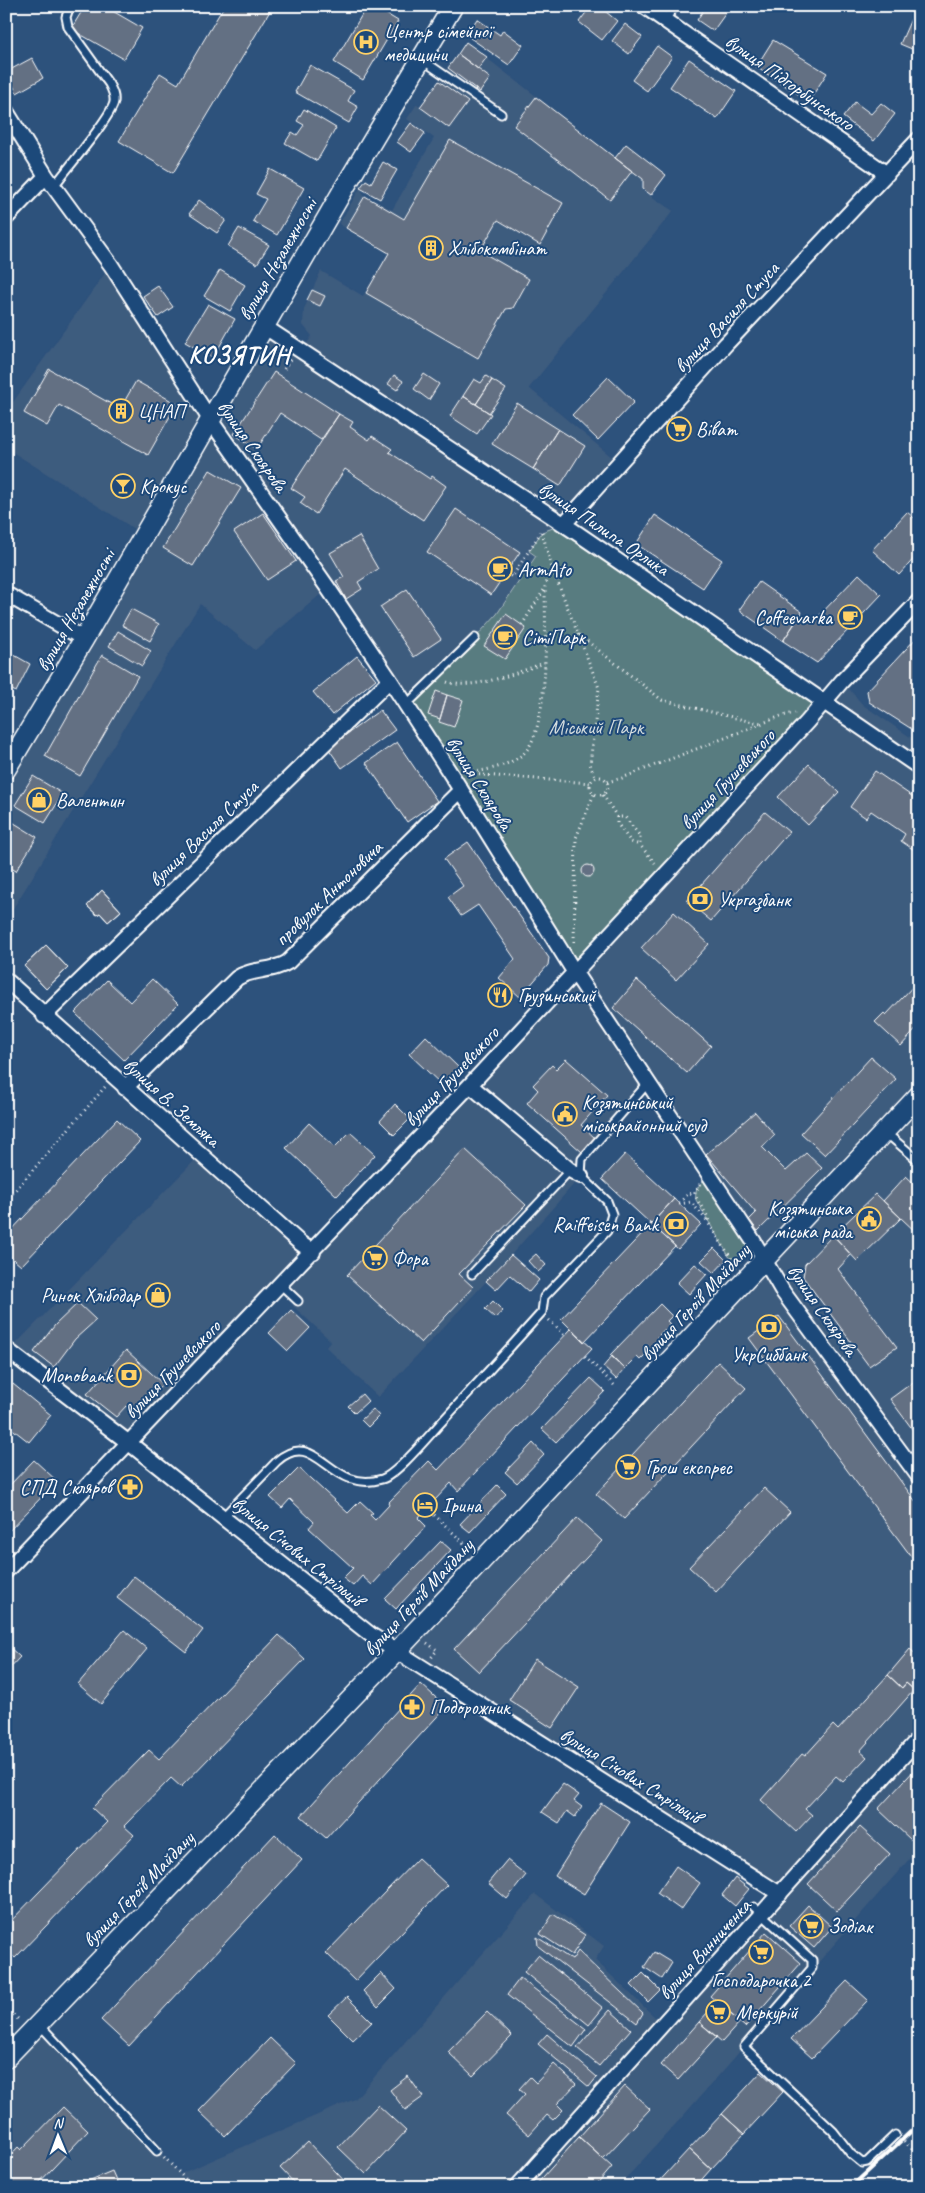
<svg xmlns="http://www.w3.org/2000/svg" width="925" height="2193" viewBox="0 0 925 2193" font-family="Caveat,sans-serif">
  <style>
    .built { fill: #3e5b7e }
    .green { fill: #597b80; stroke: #acbdc0 }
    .building { fill: #647083; stroke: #fff }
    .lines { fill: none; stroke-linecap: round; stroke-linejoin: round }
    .lane-casing { stroke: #fff; stroke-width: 11 }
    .street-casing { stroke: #fff; stroke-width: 18 }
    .secondary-casing { stroke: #fff; stroke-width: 22 }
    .path { stroke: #fff; stroke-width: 3; stroke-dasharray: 1 4; stroke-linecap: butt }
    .lane { stroke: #1f4a7a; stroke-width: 7 }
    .street { stroke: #1f4a7a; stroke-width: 14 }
    .secondary { stroke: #1f4a7a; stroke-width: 19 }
    .rail { stroke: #fff; stroke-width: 4 }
    .labels { text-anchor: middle; stroke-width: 4; stroke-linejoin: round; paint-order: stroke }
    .poi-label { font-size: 20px; fill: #fff; stroke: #1f4a7a; text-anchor: start }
    .street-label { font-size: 20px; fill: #fff; stroke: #1f4a7a }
    .park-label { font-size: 20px; fill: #d6dedf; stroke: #1f4a7a }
    .district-label { font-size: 25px; font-weight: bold; letter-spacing: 1px; fill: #fff; stroke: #1f4a7a }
  </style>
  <rect width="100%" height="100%" fill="#2d527c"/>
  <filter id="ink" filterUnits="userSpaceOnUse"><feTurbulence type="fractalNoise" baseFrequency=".02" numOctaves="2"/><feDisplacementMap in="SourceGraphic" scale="10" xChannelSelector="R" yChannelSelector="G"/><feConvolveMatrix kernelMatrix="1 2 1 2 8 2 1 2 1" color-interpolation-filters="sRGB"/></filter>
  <g filter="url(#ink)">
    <path class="built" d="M466 42 642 178V190L673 211 529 388 619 463 536 556 497 614 475 638 406 705 328 588 255 650 200 604 6 920V769L144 535 6 448V412L111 265 210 421 265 327 302 351 312 336 303 325 304 309 321 271 363 296 388 253 339 224 360 188 365 196 392 210 434 138 407 119 417 104 420 106Z
      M842 681 863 705 919 743V1848L683 2116 618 2187H6V2058L40 2024 180 2174 355 2099 535 1894 604 1946 595 1960 663 2025 780 1894 397 1651 766 1260 648 1084 582 1159 581 1176 511 1255 378 1397 326 1347 331 1341 293 1306 298 1302 281 1285 129 1443 9 1351 200 1155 313 1252Z"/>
    <path class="green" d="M564 524 824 701 575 973 406 705 475 638 497 614 536 556 529 551 542 532Z
      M709 1175 754 1242 733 1263 696 1200C694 1188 701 1183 709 1175Z"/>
    <path class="building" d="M85 6H104L142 28 124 59 71 29Z
      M224 6H262L270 11 173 173 119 141 160 73 178 84Z
      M367 6H373L398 21 363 80 334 62Z
      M591 6H599L617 21 602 40 579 22Z
      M706 6H723L728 10 713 31 697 20Z
      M919 17V52L900 44 911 19 917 21Z
      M477 19 500 35 503 30 523 45 509 65 466 35Z
      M625 24 642 37 629 54 612 41Z
      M773 40 827 73 809 101 756 67Z
      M466 42 487 57 478 69 458 54Z
      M657 46 672 57 647 91 632 80Z
      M458 54 490 78 480 92 448 68Z
      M32 58 43 78 17 93 6 72Z
      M689 59 736 91 717 119 670 87Z
      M310 65 354 90 348 101 358 107 349 123 295 92Z
      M439 81 468 102 449 128 420 107Z
      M536 97 632 171 610 200 514 126Z
      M855 102 871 114 881 103 895 114 874 141 843 117Z
      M304 109 336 128 317 161 285 143 292 132 297 135 304 125 297 121Z
      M411 123 425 133 411 152 397 142Z
      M450 140 563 203 540 245 498 220 480 251 529 279 513 308 506 309 478 358 366 293 389 253 346 228 365 196 404 219Z
      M626 144 666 175 651 195 643 189V179L615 158Z
      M383 162 397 170 380 199 360 188 366 180 371 183Z
      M270 169 304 188 277 235 253 221 266 199 256 194Z
      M199 200 226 220 217 233 189 214Z
      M239 228 269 245 257 264 228 246Z
      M220 270 245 285 230 311 204 296Z
      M158 286 173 307 158 317 143 296Z
      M312 290 325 296 320 306 307 300Z
      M208 304 235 319 213 358 185 342Z
      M49 369 120 409 136 381 177 404 148 455 59 405 47 426 24 413Z
      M274 372 339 414 321 440 280 413 257 449 234 434Z
      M424 374 439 384 429 400 414 389Z
      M394 375 403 381 397 390 388 384Z
      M486 376 492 380 476 404 463 396 474 379 481 383Z
      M608 377 634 402 598 440 572 415Z
      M492 380 506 389 489 413 476 404Z
      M463 396 491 414 477 434 450 416Z
      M517 403 558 429 533 469 492 444Z
      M339 414 353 422 350 427 369 440 372 436 392 449 389 452 430 479 432 476 446 486 423 520 345 469 316 514 300 503 305 497 291 488Z
      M558 429 585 446 560 486 533 469Z
      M210 470 241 488 193 566 163 548Z
      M456 509 520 552 491 595 427 552Z
      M907 512 919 522V553L899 575 872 550Z
      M263 513 296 561 267 580 234 532Z
      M655 515 722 560 703 588 636 544Z
      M359 536 378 569 358 582 362 589 346 599 336 581 344 577 330 553Z
      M859 574 881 595 817 663 783 641 801 614 813 622Z
      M759 582 802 612 783 641 739 610Z
      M407 589 441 639 414 657 380 607Z
      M131 609 159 624 150 641 122 625Z
      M506 614 526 628 505 659 484 646Z
      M118 631 151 651 142 666 109 646Z
      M919 635V686L914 692 919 695 918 733 869 702 867 691Z
      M7 651 30 664 16 692 6 687Z
      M102 655 138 676 80 776 45 756Z
      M357 656 376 679 332 715 313 692Z
      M436 691 447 695 440 719 428 715Z
      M447 695 463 700 454 727 439 722Z
      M380 710 395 730 342 768 328 748Z
      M397 742 437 801 407 822 366 763Z
      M809 764 839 792 808 825 778 797Z
      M875 771 919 801 917 852 901 841 905 834 871 811 866 818 850 807Z
      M33 776 63 794 45 823 15 805Z
      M765 812 789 832 711 921 687 901Z
      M6 818 37 837 16 871 6 865Z
      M468 842 549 958 548 965 520 997 499 978 515 959 478 905 461 916 448 897 463 886 444 859Z
      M582 871a6 6 0 1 1 12 0a6 6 0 1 1-12 0Z
      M102 890 121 911 108 922 100 913 97 915 87 906Z
      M102 890 121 911 108 922 100 913 97 915 87 906Z
      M674 912 709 944 676 980 641 948Z
      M46 945 68 968 46 989 24 966Z
      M46 945 68 968 46 989 24 966Z
      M152 979 178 1004 124 1060 75 1013 107 980 130 1002Z
      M637 980 711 1046 687 1073 613 1008Z
      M919 980V1026L901 1046 875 1022 884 1013 886 1015Z
      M426 1036 459 1068 442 1085 409 1054Z
      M871 1057 896 1079 825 1155 801 1133Z
      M566 1059 607 1095 581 1125 595 1138 582 1152 527 1103 538 1090 533 1085 552 1065 556 1069Z
      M395 1104 410 1119 394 1135 380 1121Z
      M755 1112 775 1135 762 1147 786 1171 806 1153 822 1168 758 1231 749 1220 756 1213 706 1154Z
      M117 1119 140 1141 21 1266 6 1253V1236Z
      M309 1123 335 1147 350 1132 375 1155 337 1196 286 1148Z
      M465 1149 526 1205 459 1274 473 1287 421 1343 347 1275Z
      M625 1154 674 1199 651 1224 602 1179Z
      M906 1176 919 1188V1235L883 1201Z
      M876 1194 901 1218 857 1261 833 1235Z
      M674 1199 701 1224 678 1249 651 1224Z
      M651 1224 675 1246 584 1342 561 1319Z
      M833 1235 851 1255 838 1269 897 1347 869 1366 803 1277 805 1264Z
      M714 1248 726 1260 714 1273 701 1261Z
      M536 1254 546 1265 538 1272 528 1261Z
      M511 1255 539 1280 529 1292 510 1275 496 1290 486 1281Z
      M695 1264 707 1274 689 1294 677 1283Z
      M493 1301 503 1311 495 1318 485 1309Z
      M78 1303 96 1320 75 1339 54 1367 34 1352 55 1325Z
      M660 1304 672 1316 667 1321 670 1324 657 1337 660 1340 640 1360 637 1357 625 1369 610 1355Z
      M291 1310 310 1328 288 1351 269 1333Z
      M779 1316 919 1506V1567L749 1338Z
      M571 1329 592 1348 458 1491 451 1483 418 1518 426 1526 372 1585 362 1576 353 1586 343 1578 353 1568 309 1528 314 1522 290 1499 282 1508 270 1497 299 1468 348 1513 360 1501 373 1513 370 1515 375 1520 389 1505 388 1503 429 1461 438 1470Z
      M126 1350 163 1384 135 1415 126 1406 116 1417 87 1394Z
      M612 1356 625 1369 616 1379 603 1367Z
      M718 1362 746 1388 624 1519 596 1494Z
      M591 1378 605 1391 556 1442 542 1429Z
      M916 1380 919 1383V1438L890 1399Z
      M13 1384 51 1415 29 1442 6 1424V1392Z
      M362 1394 368 1401 355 1413 348 1406Z
      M373 1409 379 1416 368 1427 361 1420Z
      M533 1443 544 1455 517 1483 505 1472Z
      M34 1460 57 1481 6 1534V1489Z
      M497 1485 506 1494 470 1532 460 1524Z
      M764 1488 790 1512 716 1592 689 1567Z
      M577 1518 602 1541 479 1672 454 1649Z
      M441 1541 451 1550 396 1609 385 1599Z
      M134 1576 203 1630 186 1652 117 1598Z
      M124 1630 147 1649 101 1704 78 1684Z
      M279 1635 305 1659 181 1787 171 1778 124 1826 134 1835 15 1958 6 1950V1926L107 1822 92 1808 149 1750 159 1759Z
      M6 1644 20 1657 6 1672Z
      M910 1649 919 1657V1694L906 1683 902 1688 888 1675Z
      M535 1659 579 1687 552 1728 509 1700Z
      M888 1675 902 1688 906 1683 914 1690 860 1751 867 1757 843 1782 836 1776 805 1809 812 1815 796 1832 761 1800 802 1754 805 1756 833 1725 838 1730Z
      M421 1684 446 1707 326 1838 301 1816Z
      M919 1765V1832L911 1840 878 1809Z
      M563 1784 579 1795 574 1801 582 1807 575 1817 567 1811 559 1823 542 1812Z
      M601 1803 630 1822 584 1894 555 1876Z
      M860 1827 890 1854 837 1911 808 1884Z
      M275 1834 302 1860 129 2046 101 2020Z
      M418 1858 447 1885 355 1981 326 1953Z
      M507 1860 526 1875 507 1899 488 1883Z
      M676 1866 700 1883 681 1910 657 1893Z
      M735 1878 749 1889 735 1906 722 1895Z
      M808 1905 832 1927 814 1948 789 1926Z
      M553 1914 585 1935 572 1955 540 1934Z
      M766 1932 801 1963 745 2027 710 1996Z
      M537 1937 572 1960 578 1951 643 2013 637 2023 538 1946Z
      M654 1952 672 1963 662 1979 644 1967Z
      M538 1955 603 2008 589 2025 524 1972Z
      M381 1973 396 1989 378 2007 363 1991Z
      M643 1973 660 1990 648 2002 631 1985Z
      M520 1978 586 2029 573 2047 507 1995Z
      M847 1981 868 2000 812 2058 791 2039Z
      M347 1997 372 2022 353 2040 328 2015Z
      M717 2002 740 2022 722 2042 699 2022Z
      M610 2010 631 2029 599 2066 577 2048Z
      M487 2012 512 2036 473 2076 448 2052Z
      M699 2022 717 2037 678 2080 661 2065Z
      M547 2034 597 2077 589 2087 538 2044Z
      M270 2038 296 2063 225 2136 199 2111Z
      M554 2064 576 2084 557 2104 563 2110 553 2120 547 2115 529 2135 506 2115 525 2094 519 2089 530 2077 536 2083Z
      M761 2072 783 2092 744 2134 722 2114Z
      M408 2076 423 2097 405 2110 390 2090Z
      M625 2086 650 2109 603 2159 579 2137Z
      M378 2105 406 2131 366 2174 338 2147Z
      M63 2107 88 2131 35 2187H6V2160L18 2147 21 2150Z
      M722 2114 744 2134 711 2169 689 2149Z
      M579 2137 612 2167 595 2187H534Z
      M308 2142 350 2187H298L280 2168Z
      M689 2149 711 2169 695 2187H654Z
      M112 2171 119 2187H82L81 2184Z
      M135 2181 138 2187H121Z"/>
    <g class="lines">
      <g class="lane-casing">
        <path id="lane" d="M665 20 675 6
          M421 59 501 114
          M55 185C66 170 112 116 114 102 115 95 112 90 109 84L68 27 66 17 70 6
          M406 705 475 638
          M885 1132 919 1161
          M472 1274 570 1170
          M281 1285 298 1301
          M223 1517 277 1461C317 1426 329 1495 382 1479 396 1475 426 1439 437 1427 472 1389 507 1351 542 1312L544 1297 607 1231 612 1214 607 1201 581 1176 582 1159 648 1083
          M754 1907 812 1960V1968L744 2047 833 2131 851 2154 862 2163 867 2162 895 2135
          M40 2025 157 2151"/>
      </g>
      <g class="street-casing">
        <path id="street" d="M644 6 887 174
          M6 111 46 176 111 265 211 421 328 588 390 680 454 779 575 973 754 1242 783 1292 919 1477
          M6 218 46 176
          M265 327 577 533 919 767
          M564 524 726 344 919 139
          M6 594 84 639
          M6 980 300 1243 313 1252
          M44 1016 390 680
          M470 1085 570 1170 581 1176
          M125 1088 237 978C252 968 273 972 288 962L461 790
          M6 1349 129 1443 371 1635 780 1894
          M6 1571 470 1085 807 722 842 681 919 601
          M517 2187 919 1738"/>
      </g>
      <g class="secondary-casing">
        <path id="secondary" d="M6 769 84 639 346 185 453 6
          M6 2058 397 1651 919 1095"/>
      </g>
      <path class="path" d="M284 369 290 359
        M542 532 552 568 578 634 662 700 748 721 762 723
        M506 573 512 577 541 532
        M522 625 545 588
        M578 634 599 688 590 764 595 778
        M447 682C472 691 519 672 544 663
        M468 773C487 770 506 767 522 755 551 732 545 624 545 587L551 569
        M469 774 591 783
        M590 786a9 9 0 1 1 18 0a9 9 0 1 1-18 0Z
        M607 782 622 778 781 716 795 713
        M603 795 617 817H625L640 836V845L655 863
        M617 817V823L631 842 640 845
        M574 942 576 838 594 794
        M700 1184 695 1193C697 1204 709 1213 709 1224L737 1267
        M6 1201 105 1087
        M679 1203 688 1194 695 1193
        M679 1204 691 1202 709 1223
        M549 1320 565 1335
        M585 1356 616 1387
        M427 1508 467 1546
        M427 1643 437 1650 431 1658
        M6 2008 18 2019
        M904 2141 919 2156
        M164 2157 193 2187"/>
      <use href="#lane" class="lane"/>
      <use href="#street" class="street"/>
      <use href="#secondary" class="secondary"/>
      <path class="rail" d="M851 2187 919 2124"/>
    </g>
  </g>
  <defs>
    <g id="hospital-ring" transform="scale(1.25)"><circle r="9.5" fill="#1f4a7a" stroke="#ffd166" stroke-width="1.5"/><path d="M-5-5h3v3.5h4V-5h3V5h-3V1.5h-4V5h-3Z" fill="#ffd166"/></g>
    <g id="building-ring" transform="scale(1.25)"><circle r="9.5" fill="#1f4a7a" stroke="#ffd166" stroke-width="1.5"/><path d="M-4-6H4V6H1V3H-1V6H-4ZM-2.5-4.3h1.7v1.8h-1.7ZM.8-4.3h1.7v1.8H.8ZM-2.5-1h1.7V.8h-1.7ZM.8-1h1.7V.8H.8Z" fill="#ffd166"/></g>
    <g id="supermarket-ring" transform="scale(1.25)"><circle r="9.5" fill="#1f4a7a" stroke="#ffd166" stroke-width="1.5"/><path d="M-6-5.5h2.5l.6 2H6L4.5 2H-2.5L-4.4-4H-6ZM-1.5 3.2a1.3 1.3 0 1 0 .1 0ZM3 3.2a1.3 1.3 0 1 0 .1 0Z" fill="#ffd166"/></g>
    <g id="bar-ring" transform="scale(1.25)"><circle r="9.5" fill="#1f4a7a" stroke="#ffd166" stroke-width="1.5"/><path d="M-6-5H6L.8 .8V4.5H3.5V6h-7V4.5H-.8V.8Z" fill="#ffd166"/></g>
    <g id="cafe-ring" transform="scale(1.25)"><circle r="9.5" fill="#1f4a7a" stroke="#ffd166" stroke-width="1.5"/><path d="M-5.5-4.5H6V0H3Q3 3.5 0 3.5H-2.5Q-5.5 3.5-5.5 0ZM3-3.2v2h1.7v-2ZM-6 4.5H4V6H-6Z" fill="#ffd166"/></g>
    <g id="shop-ring" transform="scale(1.25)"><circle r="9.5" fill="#1f4a7a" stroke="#ffd166" stroke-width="1.5"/><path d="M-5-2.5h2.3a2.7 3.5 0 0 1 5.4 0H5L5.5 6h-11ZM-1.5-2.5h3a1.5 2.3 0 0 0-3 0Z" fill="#ffd166"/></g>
    <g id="bank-ring" transform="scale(1.25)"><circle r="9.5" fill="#1f4a7a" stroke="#ffd166" stroke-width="1.5"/><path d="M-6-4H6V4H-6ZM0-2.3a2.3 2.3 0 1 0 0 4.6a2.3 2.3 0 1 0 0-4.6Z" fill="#ffd166"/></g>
    <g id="restaurant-ring" transform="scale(1.25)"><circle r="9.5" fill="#1f4a7a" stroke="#ffd166" stroke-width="1.5"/><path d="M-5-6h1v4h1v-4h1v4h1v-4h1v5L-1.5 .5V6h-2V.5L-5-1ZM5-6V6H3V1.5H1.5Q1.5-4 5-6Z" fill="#ffd166"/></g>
    <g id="civic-ring" transform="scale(1.25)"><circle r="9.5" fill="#1f4a7a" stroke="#ffd166" stroke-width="1.5"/><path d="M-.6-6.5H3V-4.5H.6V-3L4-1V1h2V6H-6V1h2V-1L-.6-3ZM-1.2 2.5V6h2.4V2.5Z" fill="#ffd166"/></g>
    <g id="pharmacy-ring" transform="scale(1.25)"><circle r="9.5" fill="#1f4a7a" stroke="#ffd166" stroke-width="1.5"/><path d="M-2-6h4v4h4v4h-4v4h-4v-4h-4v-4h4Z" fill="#ffd166"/></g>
    <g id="hotel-ring" transform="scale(1.25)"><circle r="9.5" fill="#1f4a7a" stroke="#ffd166" stroke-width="1.5"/><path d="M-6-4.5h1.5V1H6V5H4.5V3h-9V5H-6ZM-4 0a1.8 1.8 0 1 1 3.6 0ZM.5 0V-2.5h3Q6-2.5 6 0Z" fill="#ffd166"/></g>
  </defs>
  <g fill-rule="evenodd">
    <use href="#hospital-ring" x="366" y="42"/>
    <use href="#building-ring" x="431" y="248"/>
    <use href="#building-ring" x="121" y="411"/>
    <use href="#supermarket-ring" x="679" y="429"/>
    <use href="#bar-ring" x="123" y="486"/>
    <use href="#cafe-ring" x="500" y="569"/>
    <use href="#cafe-ring" x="850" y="617"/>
    <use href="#cafe-ring" x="505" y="637"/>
    <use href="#shop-ring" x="39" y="800"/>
    <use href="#bank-ring" x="700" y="899"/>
    <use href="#restaurant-ring" x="500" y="995"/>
    <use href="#civic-ring" x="565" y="1114"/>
    <use href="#civic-ring" x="869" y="1219"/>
    <use href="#bank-ring" x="676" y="1224"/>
    <use href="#supermarket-ring" x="375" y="1258"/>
    <use href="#shop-ring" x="158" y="1295"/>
    <use href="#bank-ring" x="769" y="1327"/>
    <use href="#bank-ring" x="129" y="1375"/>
    <use href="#supermarket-ring" x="628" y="1467"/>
    <use href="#pharmacy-ring" x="130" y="1487"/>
    <use href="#hotel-ring" x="425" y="1505"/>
    <use href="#pharmacy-ring" x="412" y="1707"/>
    <use href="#supermarket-ring" x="811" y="1926"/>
    <use href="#supermarket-ring" x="761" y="1952"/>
    <use href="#supermarket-ring" x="718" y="2012"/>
  </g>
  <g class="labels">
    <g class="poi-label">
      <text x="384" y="38">Центр сімейної<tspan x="384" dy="23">медицини</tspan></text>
      <text x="448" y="255">Хлібокомбінат</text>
      <text x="138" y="418">ЦНАП</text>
      <text x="696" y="436">Віват</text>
      <text x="140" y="493">Крокус</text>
      <text x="518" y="576">ArmAto</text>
      <text x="832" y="624" text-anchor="end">Coffeevarka</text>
      <text x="522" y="644">СітіПарк</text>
      <text x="56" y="807">Валентин</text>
      <text x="718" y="906">Укргазбанк</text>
      <text x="518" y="1002">Грузинський</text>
      <text x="582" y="1109">Козятинський<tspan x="582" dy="23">міськрайонний суд</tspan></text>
      <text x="852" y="1215" text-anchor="end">Козятинська<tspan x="852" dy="23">міська рада</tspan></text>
      <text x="658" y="1231" text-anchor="end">Raiffeisen Bank</text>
      <text x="392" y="1265">Фора</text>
      <text x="140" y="1302" text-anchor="end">Ринок Хлібодар</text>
      <text x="769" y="1361" text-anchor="middle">УкрСиббанк</text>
      <text x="112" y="1382" text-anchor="end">Monobank</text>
      <text x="646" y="1474">Грош експрес</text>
      <text x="112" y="1494" text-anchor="end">СПД Скляров</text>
      <text x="442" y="1512">Ірина</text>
      <text x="430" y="1714">Подорожник</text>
      <text x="828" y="1933">Зодіак</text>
      <text x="761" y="1987" text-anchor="middle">Господарочка 2</text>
      <text x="736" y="2019">Меркурій</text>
    </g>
    <g class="street-label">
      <text transform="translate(790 82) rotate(35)" y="7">вулиця Підгорбунського</text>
      <text transform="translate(277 259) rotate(-60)" y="7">вулиця Незалежності</text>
      <text transform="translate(726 317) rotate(-47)" y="7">вулиця Василя Стуса</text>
      <text transform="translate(253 446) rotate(55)" y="7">вулиця Склярова</text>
      <text transform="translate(604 528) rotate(34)" y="7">вулиця Пилипа Орлика</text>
      <text transform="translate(75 610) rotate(-60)" y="7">вулиця Незалежності</text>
      <text transform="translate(727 779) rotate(-47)" y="7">вулиця Грушевського</text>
      <text transform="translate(480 783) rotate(58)" y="7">вулиця Склярова</text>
      <text transform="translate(203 833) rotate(-44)" y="7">вулиця Василя Стуса</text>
      <text transform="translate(328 893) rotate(-44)" y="7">провулок Антоновича</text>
      <text transform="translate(451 1076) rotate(-47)" y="7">вулиця Грушевського</text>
      <text transform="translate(172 1102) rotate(42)" y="7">вулиця В. Земляка</text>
      <text transform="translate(695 1302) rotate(-47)" y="7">вулиця Героїв Майдану</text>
      <text transform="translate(823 1310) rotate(55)" y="7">вулиця Склярова</text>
      <text transform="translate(172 1369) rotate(-46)" y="7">вулиця Грушевського</text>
      <text transform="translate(298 1551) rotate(39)" y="7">вулиця Січових Стрільців</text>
      <text transform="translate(418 1597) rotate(-47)" y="7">вулиця Героїв Майдану</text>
      <text transform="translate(631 1775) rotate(32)" y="7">вулиця Січових Стрільців</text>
      <text transform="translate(138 1889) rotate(-46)" y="7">вулиця Героїв Майдану</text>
      <text transform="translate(704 1949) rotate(-48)" y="7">вулиця Винниченка</text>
    </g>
    <g class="park-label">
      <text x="596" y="734">Міський Парк</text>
    </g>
    <g class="district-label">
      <text x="239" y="363">КОЗЯТИН</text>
    </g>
  </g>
  <rect width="925" height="2193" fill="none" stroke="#1f4a7a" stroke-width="25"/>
  <rect x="12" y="12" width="900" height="2168" fill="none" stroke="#fff" stroke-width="2" filter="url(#ink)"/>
  <g transform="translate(58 2136) rotate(359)" stroke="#1f4a7a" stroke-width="4" paint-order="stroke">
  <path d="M0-4L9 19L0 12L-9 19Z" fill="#ffffff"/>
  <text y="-8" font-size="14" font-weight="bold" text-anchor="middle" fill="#ffffff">N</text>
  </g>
</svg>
